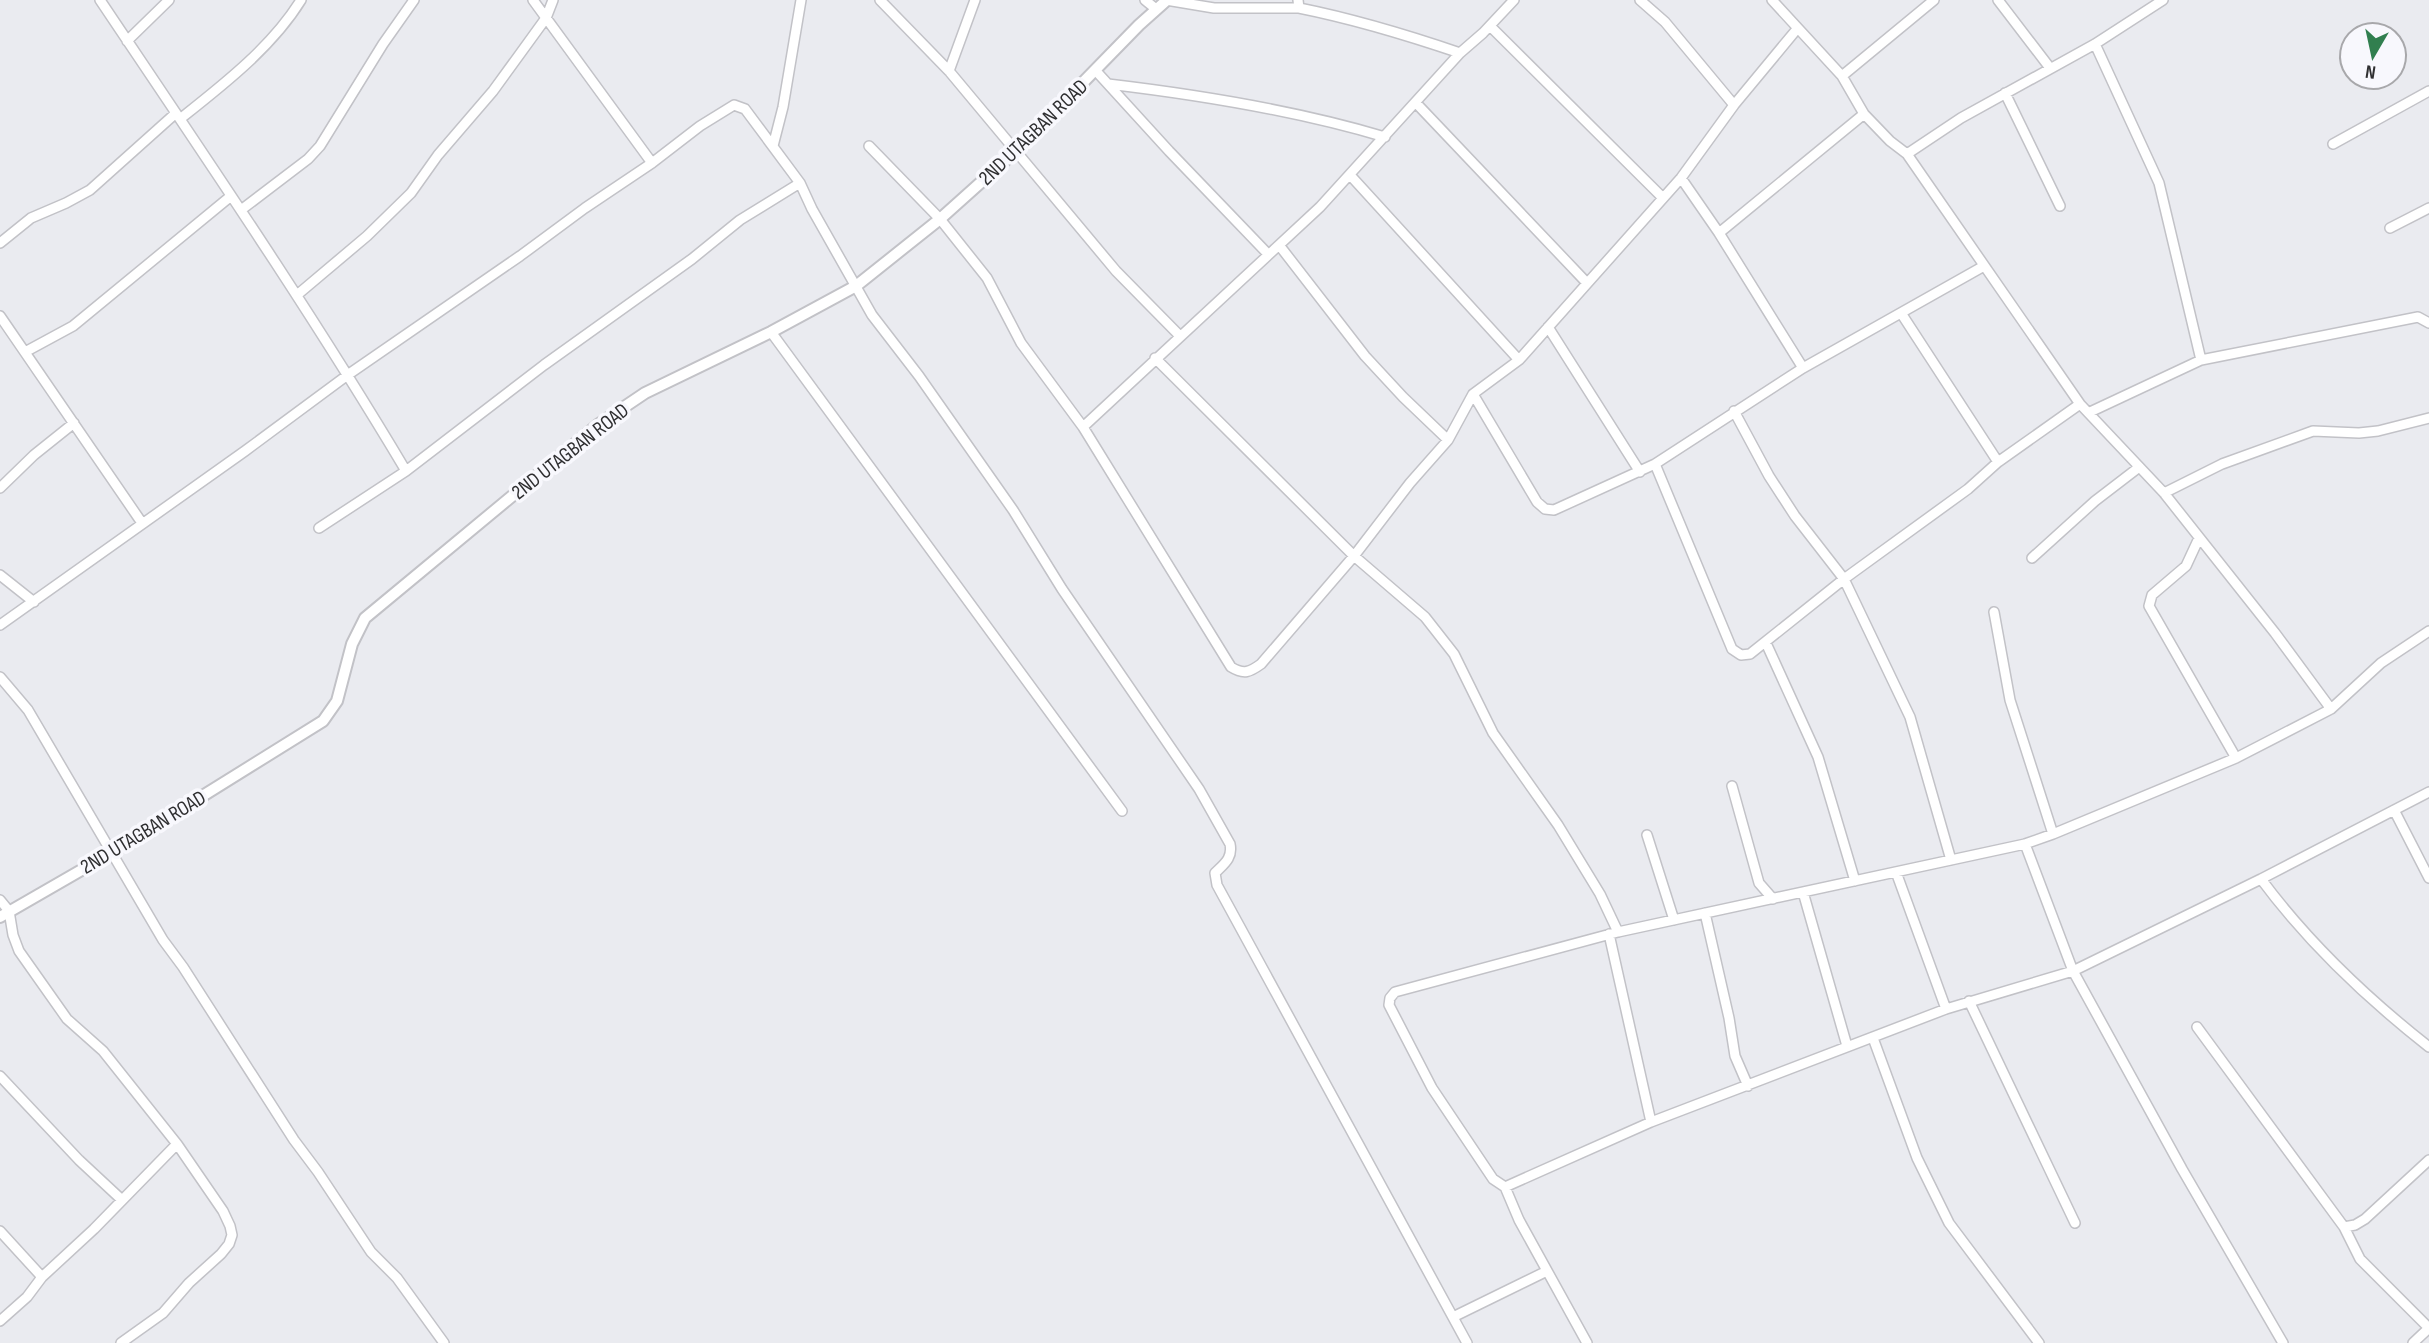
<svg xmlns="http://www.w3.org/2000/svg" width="2429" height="1343" viewBox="0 0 2429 1343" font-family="'Sofia Sans Condensed',sans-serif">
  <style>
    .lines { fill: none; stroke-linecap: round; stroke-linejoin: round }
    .minor-casing { stroke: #c2c2c7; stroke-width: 12 }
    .tertiary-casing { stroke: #c2c2c7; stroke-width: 14 }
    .minor { stroke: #fff; stroke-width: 9 }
    .tertiary { stroke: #fff; stroke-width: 10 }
    .labels { text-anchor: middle; stroke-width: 7; stroke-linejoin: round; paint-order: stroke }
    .street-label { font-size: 21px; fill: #2f2f31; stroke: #f8f8fd }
  </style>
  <rect width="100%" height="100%" fill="#eaebf0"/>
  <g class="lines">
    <g class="minor-casing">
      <path id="minor" d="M100 0C204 155 310 310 406 471
        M533 0 652 163
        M880 0 949 71 1116 271 1179 335
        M1145 0 1156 9
        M1166 0 1214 8H1299L1298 0
        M1640 0 1665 22 1734 105
        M1772 0 1842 76 1864 114 1890 141 1907 154 2080 404 2164 493 2275 633 2331 709
        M1998 0 2050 68
        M1299 8C1354 19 1407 35 1460 53
        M1490 26 1662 197
        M127 41 169 0
        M2095 44 2159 183 2201 360
        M949 71 975 0
        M1096 71 1169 151 1268 254
        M1842 76 1934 0
        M1108 84C1201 95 1295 110 1385 137
        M2005 93 2060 206
        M1416 103 1587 283
        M180 119C223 85 272 47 301 0
        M2333 144 2429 91
        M773 146 783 107 801 0
        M869 146 940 219 987 278 1021 343 1083 427 1231 667C1244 675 1250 672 1261 664L1354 556 1410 483 1448 440 1473 394 1519 360 1681 178 1734 105 1797 29
        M1907 154 1961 118 2095 44 2163 0
        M1350 175 1519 360
        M1681 178 1719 233 1864 114
        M241 210 308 159 320 146 383 44 414 0
        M2390 228 2429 208
        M1719 233 1803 368
        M0 243 31 218 66 203 90 190 176 113
        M1279 245 1365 356 1403 397 1448 440
        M297 295 367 236 411 193 438 155 493 91 546 18 553 0
        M1901 313 1998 462
        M0 316 142 523
        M1548 327 1640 472
        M771 332 1122 811
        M25 352 73 326 231 196
        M1155 358 1354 556 1425 617 1454 654 1493 733 1558 825 1600 894 1618 932
        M1473 394 1537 502 1545 509 1554 510 1655 464 1803 368 1984 266
        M1734 411 1769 476 1795 516 1844 579 1910 717 1951 860
        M2090 412 2201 360 2418 317 2429 323
        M1083 427 1320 207 1460 53 1483 33 1514 0
        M1655 464 1732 649 1741 655 1750 654 1844 579 1968 489 1998 462 2080 404
        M0 488 34 455 74 423
        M2164 493 2222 464 2313 431 2359 433 2378 431 2429 418
        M319 528 406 471 544 365 692 259 740 220 800 183
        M2199 538 2186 566 2152 595 2149 606 2236 758
        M2032 558 2095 501 2138 468
        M0 575 34 602
        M1994 612 2010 700 2053 834
        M0 625 245 451 349 374 520 256 585 208 652 163 700 126 734 105 745 109 800 183 812 209 872 315 919 376 1013 510 1062 589 1199 789 1230 844C1233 858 1224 864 1215 873L1217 885 1467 1343
        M1766 643 1818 757 1855 881
        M0 677 28 710 163 940 183 967 294 1140 318 1172 371 1252 397 1278 444 1343
        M1732 786 1759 883 1773 899
        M2394 810 2429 878
        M1647 835 1674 920
        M2025 844 2073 971 2182 1169 2283 1343
        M1896 872 1946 1009
        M2261 879C2307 941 2368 999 2429 1047
        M1803 892 1847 1046
        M0 900 9 911 13 935 19 951 67 1019 103 1051 177 1144 223 1211 230 1226 232 1235 229 1244 221 1254 189 1283 163 1313 121 1343
        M1705 913 1729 1018 1735 1056 1748 1086
        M1609 934 1651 1122
        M1969 1001 2075 1223
        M2197 1027 2344 1227 2360 1259 2429 1328 2413 1343
        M1873 1038 1917 1158 1949 1223 2039 1343
        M0 1076 79 1160 122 1200
        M1505 1187 1651 1122 1946 1009 2073 971 2261 879 2429 792
        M2344 1227 2355 1225 2365 1219 2429 1160
        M0 1231 42 1277
        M1453 1317 1547 1271
        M0 1321 27 1297 42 1277 94 1229 177 1144
        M1587 1343 1519 1220 1505 1187 1493 1179 1432 1088 1389 1005 1390 998 1395 992 1618 932 2025 844 2053 834 2236 758 2331 709 2381 663 2429 631"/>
    </g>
    <g class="tertiary-casing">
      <path id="tertiary" d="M0 917 111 853 323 721 337 701 352 644 365 618 599 424 645 393 771 332 856 286 940 219 1017 150 1139 25 1167 0"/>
    </g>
    <use href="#minor" class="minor"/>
    <use href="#tertiary" class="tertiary"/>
  </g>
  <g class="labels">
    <g class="street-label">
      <text transform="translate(1033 132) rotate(-44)" y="7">2ND UTAGBAN ROAD</text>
      <text transform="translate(570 451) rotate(-38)" y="7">2ND UTAGBAN ROAD</text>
      <text transform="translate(143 832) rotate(-31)" y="7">2ND UTAGBAN ROAD</text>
    </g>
  </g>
  <g transform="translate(2373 56) rotate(189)"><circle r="33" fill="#f8f8fd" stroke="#a8a8ab" stroke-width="2"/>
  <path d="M0-5L12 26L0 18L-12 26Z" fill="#317f4f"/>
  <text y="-10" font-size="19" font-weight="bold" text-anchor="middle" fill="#2f2f31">N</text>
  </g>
</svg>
